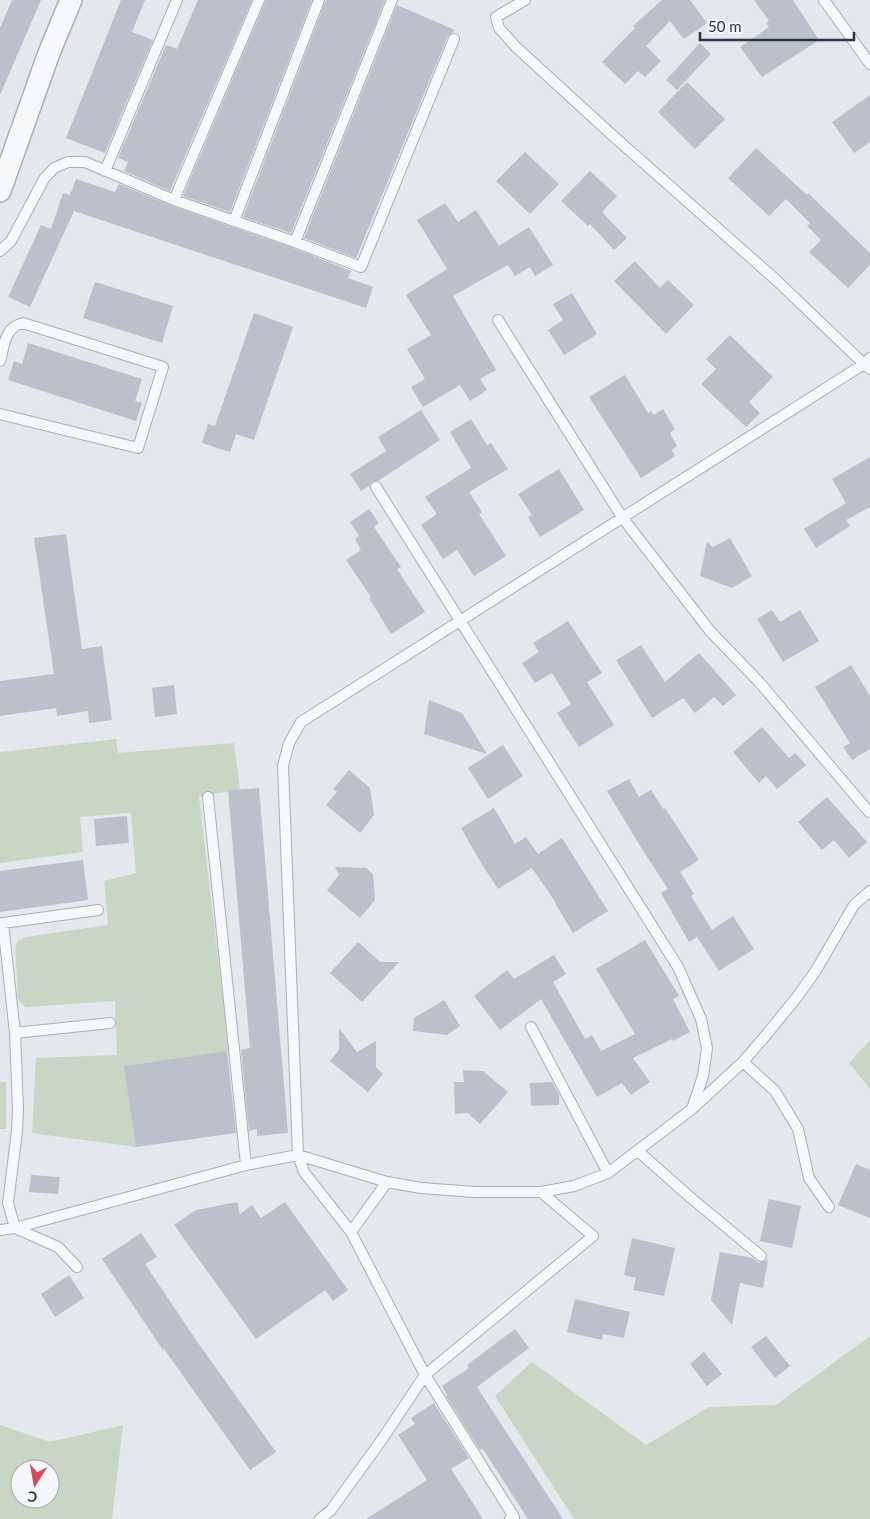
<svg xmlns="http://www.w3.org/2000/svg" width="870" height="1519" viewBox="0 0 870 1519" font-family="Lato,sans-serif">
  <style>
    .green { fill: #c9d6c5; fill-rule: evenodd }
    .building { fill: #bbc0ca }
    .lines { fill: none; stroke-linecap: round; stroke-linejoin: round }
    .service-casing { stroke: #a9aeb7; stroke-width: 12 }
    .minor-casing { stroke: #a9aeb7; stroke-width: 24 }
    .service { stroke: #f7f8fa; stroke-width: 10 }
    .minor { stroke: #f7f8fa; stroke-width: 21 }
  </style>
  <rect width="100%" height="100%" fill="#e4e7ec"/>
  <path class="green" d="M116 739 118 753 234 743 240 789 199 797 229 1051 125 1066 136 1147 32 1133 36 1058 117 1055 115 1001 27 1007C22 1005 20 1002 18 997L15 946 18 941 26 937 108 925 104 881 136 873 131 813 80 817 83 852 0 863V752Z
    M870 1040V1089L849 1063Z
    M0 1082H6V1129H0Z
    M870 1336V1519H574L495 1396 532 1362 646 1445 709 1407 776 1405Z
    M0 1425 50 1442 123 1425 112 1519H0ZM20 1469H50V1499H20Z"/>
  <path class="building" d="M12 0H41L0 95V28Z
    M121 0H145L132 32 153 40 105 153 66 138Z
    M198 0H252L170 191 124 171 128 162 118 158 166 45 177 49Z
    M266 0H312L230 212 183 196Z
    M326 0H385L291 233 243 217Z
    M662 0H690L707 23 684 39 670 21 646 46 661 61 645 77 638 71 625 84 602 62 635 28 633 26Z
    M754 0H793L819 40 762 77 740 47 769 27 766 23 769 21Z
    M397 5 455 30 448 36 356 258 304 238Z
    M700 43 711 54 677 90 666 80Z
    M687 82 725 119 695 149 658 112Z
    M870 95V142L854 153 832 122Z
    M756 148 807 195 808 193 870 253V265L848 288 809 252 821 240 807 226 810 223 786 199 769 216 728 178Z
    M525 152 559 184 530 214 496 181Z
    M590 171 617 196 602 212 627 238 614 250 590 224 588 226 561 201Z
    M76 179 115 192 119 184 172 206 293 248 351 271 348 278 373 287 366 308 74 211 30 307 8 297 41 225 51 229 63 193 70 195Z
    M445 203 458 222 476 210 499 246 529 227 553 265 535 276 530 267 515 276 508 265 453 296 496 370 480 379 487 390 470 401 460 385 423 407 411 387 425 379 407 349 431 335 406 295 447 269 417 220Z
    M635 261 660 288 668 280 694 305 666 334 614 281Z
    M95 282 173 306 162 343 83 318Z
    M572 293 597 334 564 355 548 330 563 320 553 304Z
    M254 313 293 327 254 440 236 434 230 452 202 443 208 424 215 426Z
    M730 335 773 377 749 402 760 413 746 427 701 384 716 369 706 359Z
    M28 343 142 379 135 401 142 403 136 421 8 380 14 361 22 364Z
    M625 375 648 413 651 411 654 415 663 409 675 429 670 433 677 446 672 450 675 456 641 478 589 397Z
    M421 410 440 440 378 481H372L369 486 361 491 350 474 386 451 378 437Z
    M471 419 487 445 491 443 508 469 469 492 482 512 479 514 506 556 474 576 457 550 443 559 421 525 437 514 425 497 471 468 450 432Z
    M870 457V507L846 520 850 526 816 548 804 529 846 503 832 479Z
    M559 469 584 510 540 537 528 517 532 515 518 494Z
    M369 509 379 523 374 527 401 567 397 569 425 612 391 634 369 598 371 597 346 560 361 550 355 539 359 536 350 522Z
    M66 534 82 649 102 646 112 720 89 723 88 711 57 716 56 708 0 716V681L54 674 34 538Z
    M730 538 752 576 732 588 700 576 707 542 713 547Z
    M772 610 780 622 800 610 819 641 783 662 757 619Z
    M568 621 602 673 587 682 614 725 579 747 557 713 571 704 552 673 535 683 522 663 539 652 533 643Z
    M641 645 665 682 699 653 736 695 723 706 714 697 695 713 683 698 652 718 616 660Z
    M851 665 870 696V749L852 760 843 747 850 743 815 687Z
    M174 685 177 714 155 717 152 688Z
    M429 700 462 713 487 754 424 734Z
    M762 727 789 758 795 753 806 765 777 789 766 776 759 783 733 752Z
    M503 745 523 776 488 799 468 768Z
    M349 770 370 788 374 815 360 833 326 805 337 792 333 789Z
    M629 779 639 797 651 790 663 809 665 808 699 860 680 872 694 894 691 896 712 930 733 916 754 949 719 971 697 937 689 942 661 893 668 889 642 849 607 791Z
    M259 788 288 1133 257 1136V1129L249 1131 241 1050 250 1048 228 790Z
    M827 797 867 842 849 858 834 840 822 850 798 822Z
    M494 808 515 844 526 837 538 854 562 838 608 911 573 933 555 903H556L532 868 498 889 481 863 461 828Z
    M127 816 129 843 96 846 94 819Z
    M83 860 88 900 0 912V871Z
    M335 867 366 868 373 874 375 900 360 918 327 890 339 875Z
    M645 940 679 996 673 999 690 1032 673 1041 672 1039 633 1058 650 1082 631 1095 622 1083 597 1097 541 999 500 1030 474 996 507 970 514 979 554 955 566 974 553 982 585 1039 592 1035 601 1051 635 1034 596 969Z
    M358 942 380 962H399L362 1002 330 973Z
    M444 1000 460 1026 447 1035 413 1031 414 1018Z
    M339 1028 357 1052 376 1041V1067L383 1074 368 1092 330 1061 339 1050Z
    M227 1051 236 1133 136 1147 124 1066Z
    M463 1070 483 1071 508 1092 480 1124 468 1113 455 1114 454 1082H464Z
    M552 1082 559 1095V1105L531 1106 530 1083Z
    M856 1164 870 1170V1218L838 1205Z
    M31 1175 60 1177 58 1194 29 1192Z
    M769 1199 801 1206 792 1248 760 1241Z
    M237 1202 240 1214 252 1205 261 1218 285 1202 348 1290 333 1301 325 1290 256 1339 174 1225 196 1210Z
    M141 1233 157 1257 145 1264 196 1340 276 1452 250 1470 164 1349 163 1350 102 1259Z
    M632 1238 675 1248 664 1296 633 1290 636 1278 624 1275Z
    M720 1252 752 1258 759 1263 768 1260 763 1288 740 1283 732 1325 711 1300Z
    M69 1275 84 1298 55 1317 41 1294Z
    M575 1299 630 1312 624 1338 603 1334 602 1340 567 1332Z
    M515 1329 529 1348 477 1387 563 1519H528L483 1449 480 1450 446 1396 447 1395 442 1386 469 1368 467 1365Z
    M766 1336 790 1366 775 1378 751 1347Z
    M704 1352 722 1374 707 1386 690 1364Z
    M434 1403 469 1458 451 1469 483 1519H366L427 1480 398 1435 415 1424 411 1418Z"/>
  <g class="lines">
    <g class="service-casing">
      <path id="service" d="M525 0 496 17 499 28 516 47 611 134 775 279 864 364 870 358
        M824 0 870 64
        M105 171 177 0
        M174 200 259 0
        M234 221 319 0
        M295 242 392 0
        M0 251 11 241 44 179 54 168 68 162H85L174 200 295 242 361 267 454 39
        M498 320 622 517 710 631 760 683 869 812
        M0 361C5 344 4 328 23 323L163 367 138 448 0 414
        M208 797 246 1165
        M531 1027 608 1173
        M15 1033 110 1023
        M743 1062 775 1091 798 1129 809 1178 829 1207
        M693 1108 743 1062 766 1035 797 997 815 972 854 905 870 891
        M638 1151 691 1198 761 1256
        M298 1155 387 1182 421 1188 475 1192H541L574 1186 608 1173 692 1109 703 1076 707 1048 701 1019 678 967 376 487
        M298 1155 304 1172 351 1232
        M0 1230 15 1228 246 1165 298 1155 283 766 289 743 301 722 864 364 870 369
        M77 1267 58 1247 15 1228 8 1203 17 1131 18 1109 15 1033 3 923 98 910
        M320 1519 331 1510 383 1438 425 1375 351 1232 387 1182
        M510 1519 514 1517 425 1375 593 1236 541 1192"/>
    </g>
    <g class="minor-casing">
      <path id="minor" d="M0 191 49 53 71 0"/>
    </g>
    <use href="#service" class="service"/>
    <use href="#minor" class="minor"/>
  </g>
  <g transform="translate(35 1484) rotate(191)"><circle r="24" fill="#f4f6f9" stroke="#a4a8b1"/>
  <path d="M0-4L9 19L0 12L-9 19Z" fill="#d1495b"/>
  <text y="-8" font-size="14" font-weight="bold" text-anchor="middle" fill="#2b3445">С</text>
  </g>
  <path d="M700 32v8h154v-8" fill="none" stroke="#2b3445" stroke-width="2.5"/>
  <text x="708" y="32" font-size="15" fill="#2b3445" stroke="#f4f6f9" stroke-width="4" paint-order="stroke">50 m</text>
</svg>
